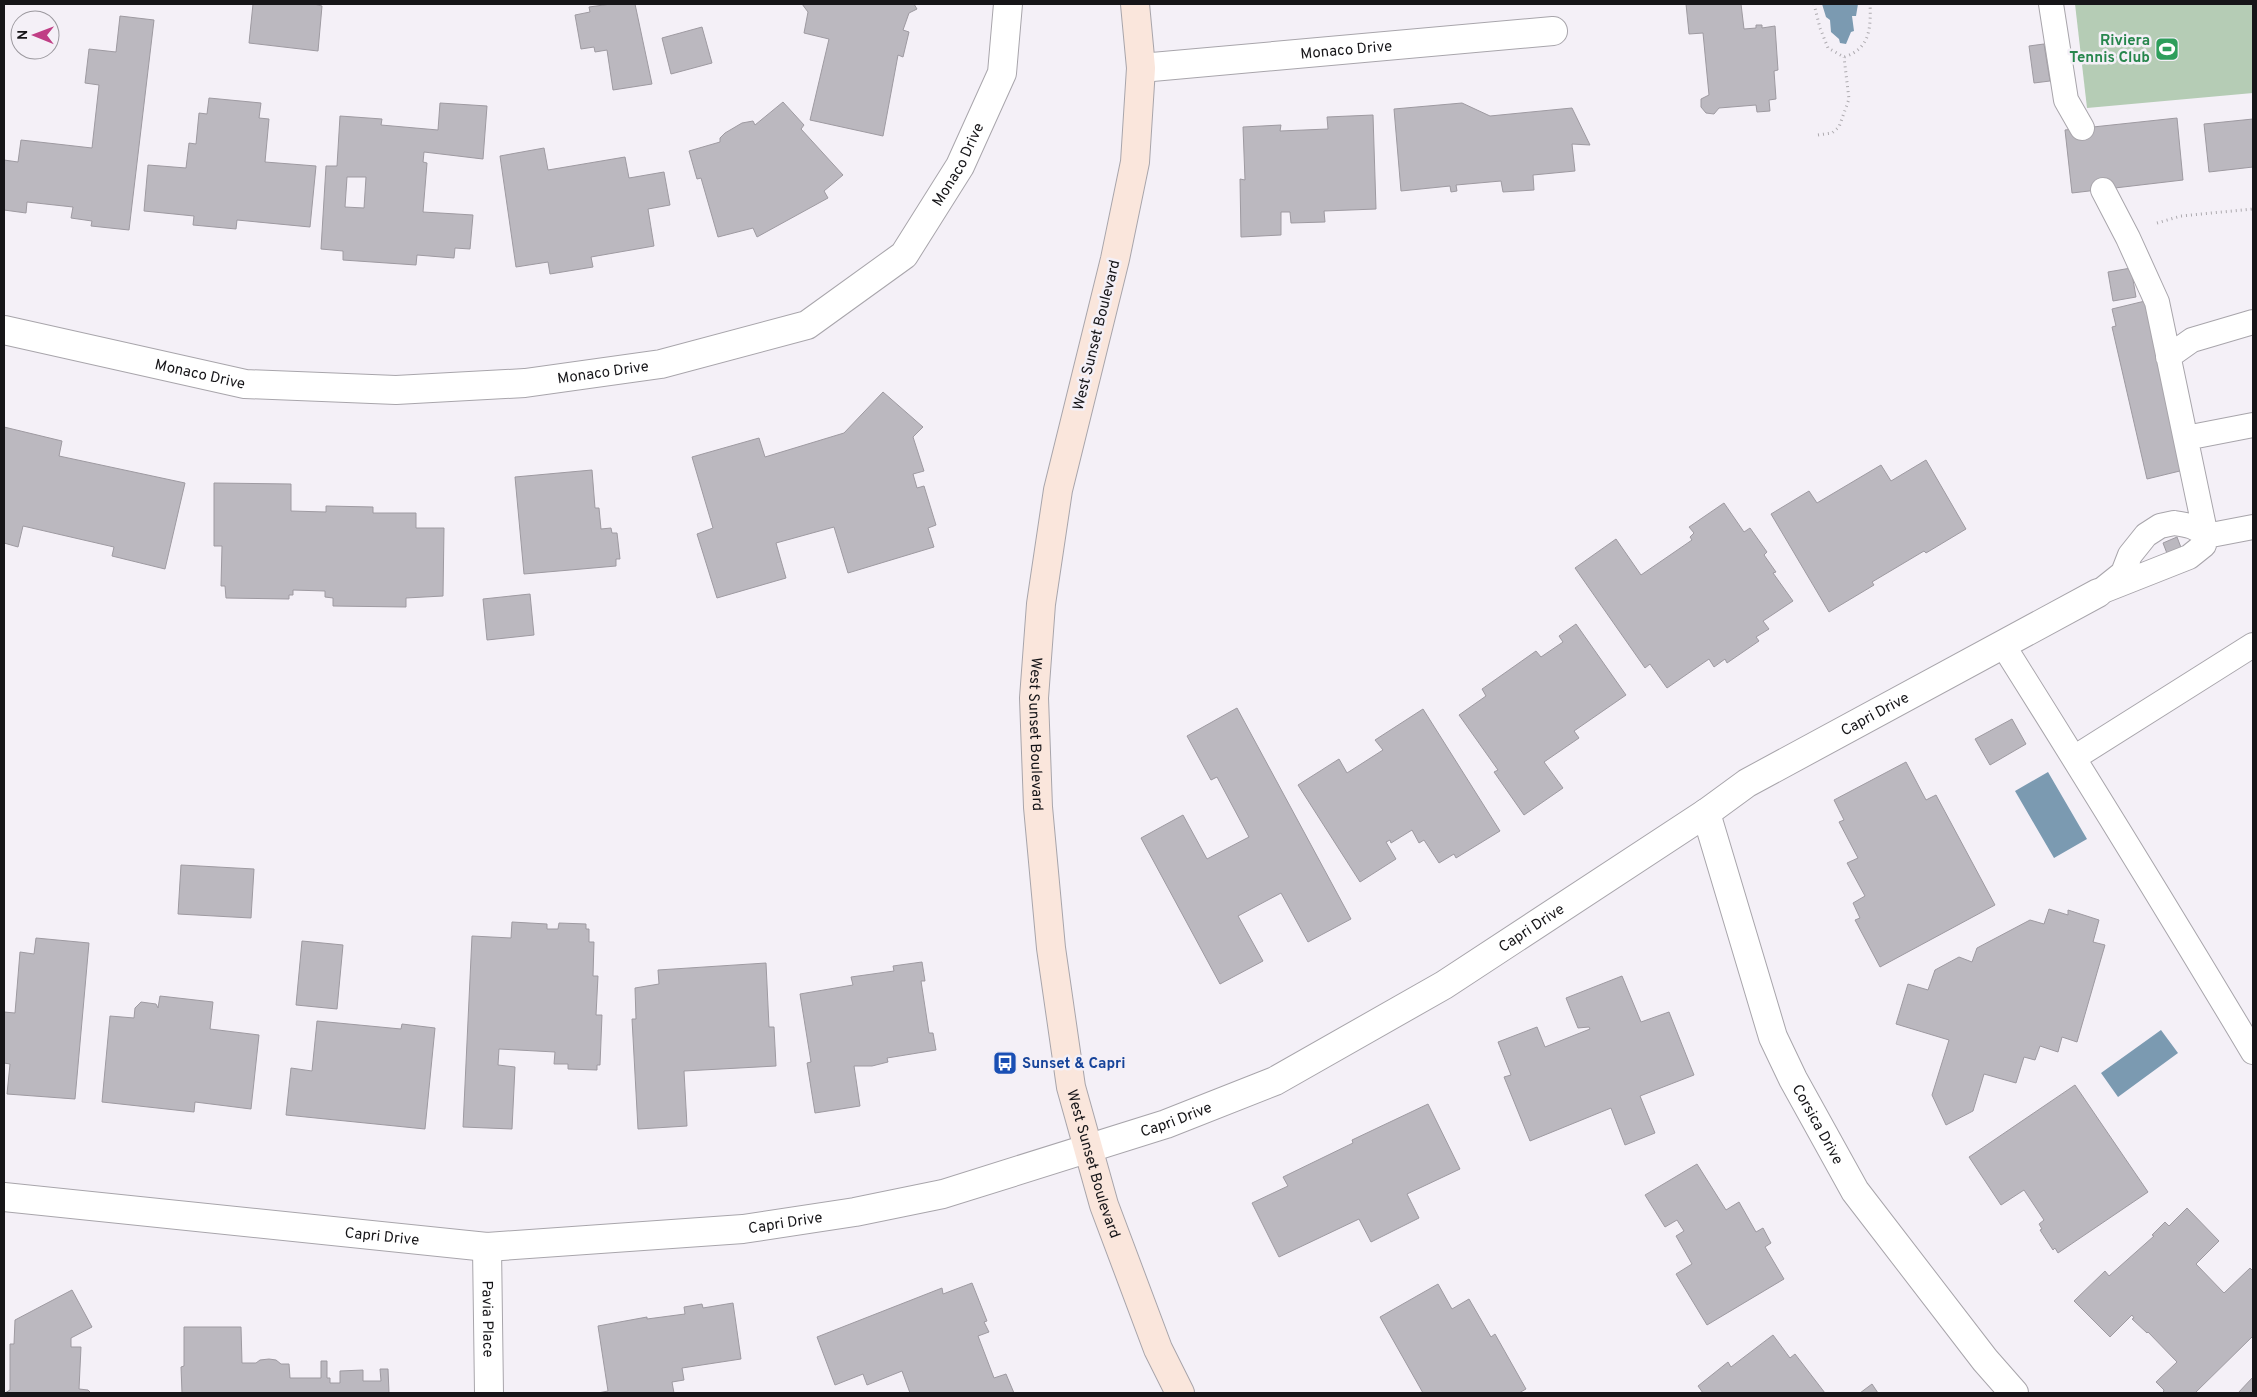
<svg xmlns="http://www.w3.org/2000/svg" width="2257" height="1397" viewBox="0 0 2257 1397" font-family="Overpass,sans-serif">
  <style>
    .green { fill: #b5ccb5 }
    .water { fill: #7b9ab1 }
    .building { fill: #bbb8bf; stroke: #9e9aa1; fill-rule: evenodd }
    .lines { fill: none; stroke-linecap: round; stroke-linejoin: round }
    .service-casing { stroke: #a8a5ab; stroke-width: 26 }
    .minor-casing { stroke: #a8a5ab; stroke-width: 30 }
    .secondary-casing { stroke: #a8a5ab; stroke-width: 30 }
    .path { stroke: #adaaaf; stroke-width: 3; stroke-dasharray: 1 4; stroke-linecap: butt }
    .service { stroke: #fff; stroke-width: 24 }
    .minor { stroke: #fff; stroke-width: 28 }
    .secondary { stroke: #fae6dc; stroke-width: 28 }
    .labels { text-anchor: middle; stroke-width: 5; stroke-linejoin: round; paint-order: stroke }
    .leisure-label { font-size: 15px; font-weight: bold; fill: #27864d; stroke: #f4f0f7; text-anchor: end }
    .street-label { font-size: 15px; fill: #161518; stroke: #f4f0f7 }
    .transit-label { font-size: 15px; font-weight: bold; fill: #164399; stroke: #f4f0f7; text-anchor: start }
  </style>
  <rect width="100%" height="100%" fill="#f4f0f7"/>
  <path class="green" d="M2075 4H2253V93L2087 108Z"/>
  <path class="water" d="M1822 4H1858L1856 16H1852L1854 31 1851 32 1846 44 1840 43 1839 39 1831 32 1830 20 1826 17Z
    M2048 772 2087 839 2054 858 2015 791Z
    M2161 1030 2178 1053 2118 1097 2101 1073Z"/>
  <path class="building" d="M253 4H314L322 6 318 51 249 43Z
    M611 4H635L652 84 613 90 607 50 595 52 594 47 581 49 575 15 590 12 589 7Z
    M802 4H914L917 9 909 13 903 30 909 32 903 57 898 55 883 136 810 120 829 39 804 33 808 12Z
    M1686 4H1741L1744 29 1756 28V25H1762V28L1775 26 1778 70 1774 71 1776 99 1769 100 1770 111 1757 112 1756 105 1719 108 1714 114 1706 113 1701 107V99L1709 95 1703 33 1689 34Z
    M120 16 154 20 129 230 91 226 92 221 71 218 73 207 27 202 26 213 4 210V160L18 162 21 140 92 148 99 85 85 83 89 49 116 52Z
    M702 27 712 63 671 74 662 38Z
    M2044 44 2050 81 2034 83 2029 46Z
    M209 98 261 103 259 118 269 119 265 162 316 166 310 227 237 220 236 229 193 225 194 216 144 211 148 165 186 168 189 143 196 144 199 113 207 114Z
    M783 102 804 125 801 129 843 175 824 191 828 198 757 237 753 228 718 237 701 178 697 179 689 151 720 142V138L725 133 742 123 753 121 755 125Z
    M440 103 487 106 483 159 424 152 423 162 427 163 423 212 473 215 470 249 455 248 454 258 417 255 416 265 343 260V251L321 249 326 166H337L340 116 382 119 381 125 438 130ZM347 177H366L364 208 345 207Z
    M1462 103 1490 116 1572 108 1590 145 1572 144 1575 171 1533 175 1534 190 1503 192 1501 181 1456 185 1457 191 1451 192 1450 186 1401 191 1394 109Z
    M1373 115 1376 209 1324 211 1325 222 1291 223 1290 212H1281V235L1241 237 1240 179 1245 180 1243 127 1281 125 1280 131 1328 129 1327 117Z
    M2177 118 2183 180 2072 193 2065 130Z
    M2253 119V167L2209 172 2204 124Z
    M544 148 548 170 625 157 629 178 664 172 670 205 648 209 654 246 591 257 593 267 550 274 548 262 516 267 500 156Z
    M2131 268 2136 297 2113 301 2108 272Z
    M2145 301 2184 470 2147 479 2112 327 2116 326 2112 309Z
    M883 392 923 427 913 437 924 471 913 474 917 488 924 486 936 525 928 528 934 547 848 573 834 527 776 543 786 578 717 598 697 534 713 528 692 457 759 438 765 457 844 433Z
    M4 427 62 441 59 456 185 483 165 569 112 556 114 547 23 526 18 547 4 543Z
    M1926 460 1966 529 1926 553 1924 551 1872 582 1874 585 1829 612 1771 514 1809 491 1817 503 1881 465 1891 481Z
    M592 470 595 508H599L601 529 611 528 612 533H617L620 559H616V566L524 574 515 477Z
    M214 483 291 484V511L326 512V506L373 507V513H416V528H444L443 596 406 598V607L333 606V598L325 597V591L293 590V595H289V599L226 598 225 586H221L222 546H214Z
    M1724 503 1744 532 1750 528 1767 552 1764 555 1776 572 1773 573 1793 601 1763 621 1769 629 1756 637 1759 641 1727 663 1725 659 1714 667 1709 659 1667 688 1650 664 1645 668 1575 568 1616 539 1641 575 1692 540 1690 537 1694 533 1689 527Z
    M2177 537 2182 550 2168 556 2163 543Z
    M530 594 534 635 487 640 483 599Z
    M1576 624 1626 695 1574 731 1579 738 1544 762 1563 788 1524 815 1494 772 1498 770 1459 715 1486 696 1482 689 1536 651 1541 657 1563 642 1559 636Z
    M1237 708 1351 919 1308 942 1281 893 1238 916 1263 961 1220 984 1141 838 1183 815 1207 859 1249 837 1217 777 1211 780 1187 736Z
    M1423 709 1500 831 1456 858 1454 854 1439 863 1424 840 1419 843 1412 830 1391 843 1390 840 1386 842 1396 859 1360 882 1298 785 1339 759 1347 773 1383 750 1375 740Z
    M2012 719 2026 744 1990 765 1975 739Z
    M1906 762 1926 800 1936 795 1995 905 1880 967 1855 920 1860 918 1853 903 1865 896 1847 863 1858 858 1839 822 1844 820 1834 800Z
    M181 865 254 869 251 918 178 914Z
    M2049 909 2068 915V910L2099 920 2093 942 2105 945 2077 1042 2062 1037 2058 1052 2040 1046 2035 1060 2024 1057 2016 1083 1984 1074 1973 1111 1946 1125 1932 1095 1949 1040 1896 1024 1908 984 1928 990 1935 970 1959 957 1972 962 1977 948 2030 920 2044 924Z
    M512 922 547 924V929H558L559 923 586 924V929H589V942H594L593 976H598L596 1015H602L600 1065H597V1070L568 1069V1064H554L555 1052 499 1049 498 1065 515 1067 512 1129 463 1127 472 936 511 938Z
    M36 938 89 943 75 1099 7 1094 10 1064 4 1063V1012L15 1013 20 952 34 954Z
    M302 941 343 945 337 1009 296 1005Z
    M922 962 925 981H921L929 1033H933L936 1050 887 1058 888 1062 872 1066H854L860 1106 815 1113 807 1063 811 1062 800 994 853 985 851 977 894 971 893 966Z
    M766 963 769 1027H774L776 1066 684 1071 687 1126 638 1129 632 1019H636L635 988 659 984 658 970Z
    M1622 976 1641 1022 1669 1012 1694 1075 1640 1096 1655 1133 1625 1145 1611 1108 1530 1141 1504 1077 1511 1075 1498 1042 1537 1027 1545 1047 1590 1029 1589 1027 1578 1028 1566 998Z
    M160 996 213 1002 210 1029 259 1035 251 1109 195 1102 194 1112 102 1102 110 1016 134 1018 135 1008 141 1002 156 1004 158 1008Z
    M317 1021 401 1029 402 1024 435 1028 425 1129 286 1115 291 1068 312 1071Z
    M2075 1085 2148 1192 2058 1253 2055 1248 2053 1250 2040 1230 2042 1229 2039 1224 2044 1220 2024 1190 2001 1205 1969 1157Z
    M1428 1104 1460 1169 1407 1194 1419 1218 1371 1242 1359 1219 1279 1257 1252 1203 1288 1186 1283 1177 1353 1143 1352 1140Z
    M1697 1164 1726 1210 1739 1202 1756 1232 1763 1228 1771 1243 1765 1247 1784 1279 1707 1325 1676 1274 1692 1264 1676 1236 1684 1231 1677 1220 1665 1227 1645 1195Z
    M2187 1208 2219 1241 2196 1264 2224 1293 2250 1268 2253 1271V1336L2195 1393H2163L2164 1390 2156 1382 2177 1362 2148 1332 2147 1333 2132 1319 2134 1318 2132 1315 2110 1337 2074 1301 2105 1271 2109 1276 2154 1236 2152 1235 2165 1222 2169 1226Z
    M972 1283 987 1321 984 1322 989 1332 978 1336 994 1378 1006 1374 1014 1393H909H910L902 1371 867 1385 863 1374 835 1385 817 1337 942 1288 943 1294Z
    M1438 1284 1452 1309 1469 1299 1491 1337 1495 1334 1526 1389 1519 1393H1423L1380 1317Z
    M72 1290 92 1327 71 1338V1347H81L79 1389 88 1390 91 1393H5L10 1390V1344H14L15 1320Z
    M733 1303 741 1359 682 1368 684 1380 672 1382 674 1393H598L608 1391 598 1326 647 1317V1319L685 1314 684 1307 702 1304 703 1308Z
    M184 1327H241L242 1363H256L260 1360 269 1359 276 1360 281 1364H289L290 1378H321V1361H327V1378H330V1383H340V1371L363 1370V1381H381L380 1369H388L389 1393H182L181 1367 184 1366Z
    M1773 1335 1790 1358 1795 1354 1825 1393H1703L1698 1386 1728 1362 1731 1367Z
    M2253 1377V1393H2238Z
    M1872 1384 1878 1393H1860Z"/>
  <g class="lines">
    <g class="service-casing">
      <path id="service" d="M2051 4 2066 100 2082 128
        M2103 190 2128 238 2157 302 2206 536 2253 527
        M2168 357 2192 340 2253 322
        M2186 438 2253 425
        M2174 523C2188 525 2196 526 2206 536L2204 545 2189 557 2098 593 2123 573 2130 555 2146 535 2160 526Z
        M2003 645C2088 780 2171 915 2253 1052
        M2074 758 2253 645"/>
    </g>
    <g class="minor-casing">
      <g id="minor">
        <path id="s1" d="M1141 68 1553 31"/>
        <path id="s2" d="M4 330 245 384 396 390 525 383 661 364 807 325 904 255 960 166 1002 73 1008 4"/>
        <path id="s3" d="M1706 813 1773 1037 1793 1079 1855 1191 1985 1360 2014 1393"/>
        <path id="s4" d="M4 1197 487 1247 743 1229 855 1212 943 1194 1166 1124 1275 1081 1444 985 1706 813 1747 783 2098 593"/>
        <path id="s5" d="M487 1247 489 1393"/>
      </g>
    </g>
    <g class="secondary-casing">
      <g id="secondary">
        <path id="s6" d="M1135 4 1141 68 1135 162 1115 259 1058 490 1041 604 1034 698 1038 807 1051 948 1071 1087 1104 1205 1158 1349 1180 1393"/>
      </g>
    </g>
    <path class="path" d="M1814 4 1820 28 1828 48 1844 57C1870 49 1871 28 1870 4
      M1818 135 1832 133 1839 127 1849 99 1844 57
      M2157 223 2181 216 2253 209"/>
    <use href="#service" class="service"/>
    <use href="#minor" class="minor"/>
    <use href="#secondary" class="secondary"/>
  </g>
  <defs>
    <g id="stadium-square" transform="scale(1.25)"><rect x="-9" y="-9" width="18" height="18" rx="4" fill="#2e9e5b" stroke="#f4f0f7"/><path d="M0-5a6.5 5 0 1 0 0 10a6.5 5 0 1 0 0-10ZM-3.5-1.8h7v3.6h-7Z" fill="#fff"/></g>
    <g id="bus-square" transform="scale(1.25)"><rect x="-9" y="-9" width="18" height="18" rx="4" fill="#1a4fb4" stroke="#f4f0f7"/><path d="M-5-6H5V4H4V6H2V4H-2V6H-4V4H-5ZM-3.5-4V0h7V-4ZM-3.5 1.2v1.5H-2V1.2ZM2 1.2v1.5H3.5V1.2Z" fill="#fff"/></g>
  </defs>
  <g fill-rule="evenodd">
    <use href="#stadium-square" x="2167" y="49"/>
    <use href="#bus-square" x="1005" y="1063"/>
  </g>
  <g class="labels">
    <g class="leisure-label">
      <text x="2150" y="45">Riviera<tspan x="2150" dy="17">Tennis Club</tspan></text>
    </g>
    <g class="street-label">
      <text dy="5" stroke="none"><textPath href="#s1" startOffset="206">Monaco Drive</textPath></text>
      <text dy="5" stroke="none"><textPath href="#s2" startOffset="1041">Monaco Drive</textPath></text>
      <text transform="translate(1096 335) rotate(-76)" y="5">West Sunset Boulevard</text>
      <text dy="5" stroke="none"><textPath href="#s2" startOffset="606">Monaco Drive</textPath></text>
      <text dy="5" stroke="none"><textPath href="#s2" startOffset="201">Monaco Drive</textPath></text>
      <text dy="5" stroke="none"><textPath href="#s4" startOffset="2000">Capri Drive</textPath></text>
      <text dy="5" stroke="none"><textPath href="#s6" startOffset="741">West Sunset Boulevard</textPath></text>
      <text dy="5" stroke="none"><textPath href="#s4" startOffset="1595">Capri Drive</textPath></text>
      <text dy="5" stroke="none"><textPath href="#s4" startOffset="1190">Capri Drive</textPath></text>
      <text dy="5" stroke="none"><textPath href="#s3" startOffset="332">Corsica Drive</textPath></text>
      <text dy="5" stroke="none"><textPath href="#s6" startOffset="1176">West Sunset Boulevard</textPath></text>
      <text dy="5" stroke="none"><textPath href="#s4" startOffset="785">Capri Drive</textPath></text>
      <text dy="5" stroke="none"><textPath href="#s4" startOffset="380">Capri Drive</textPath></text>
      <text dy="5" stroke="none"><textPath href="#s5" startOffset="72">Pavia Place</textPath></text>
    </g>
    <g class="transit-label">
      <text x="1022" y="1068">Sunset &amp; Capri</text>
    </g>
  </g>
  <rect width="2257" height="1397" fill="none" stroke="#161518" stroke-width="10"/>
  <g transform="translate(35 35) rotate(271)"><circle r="24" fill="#f4f0f7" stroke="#9b989e"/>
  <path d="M0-4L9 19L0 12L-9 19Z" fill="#c03e85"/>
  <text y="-8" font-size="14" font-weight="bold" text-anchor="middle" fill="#161518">N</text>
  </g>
</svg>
